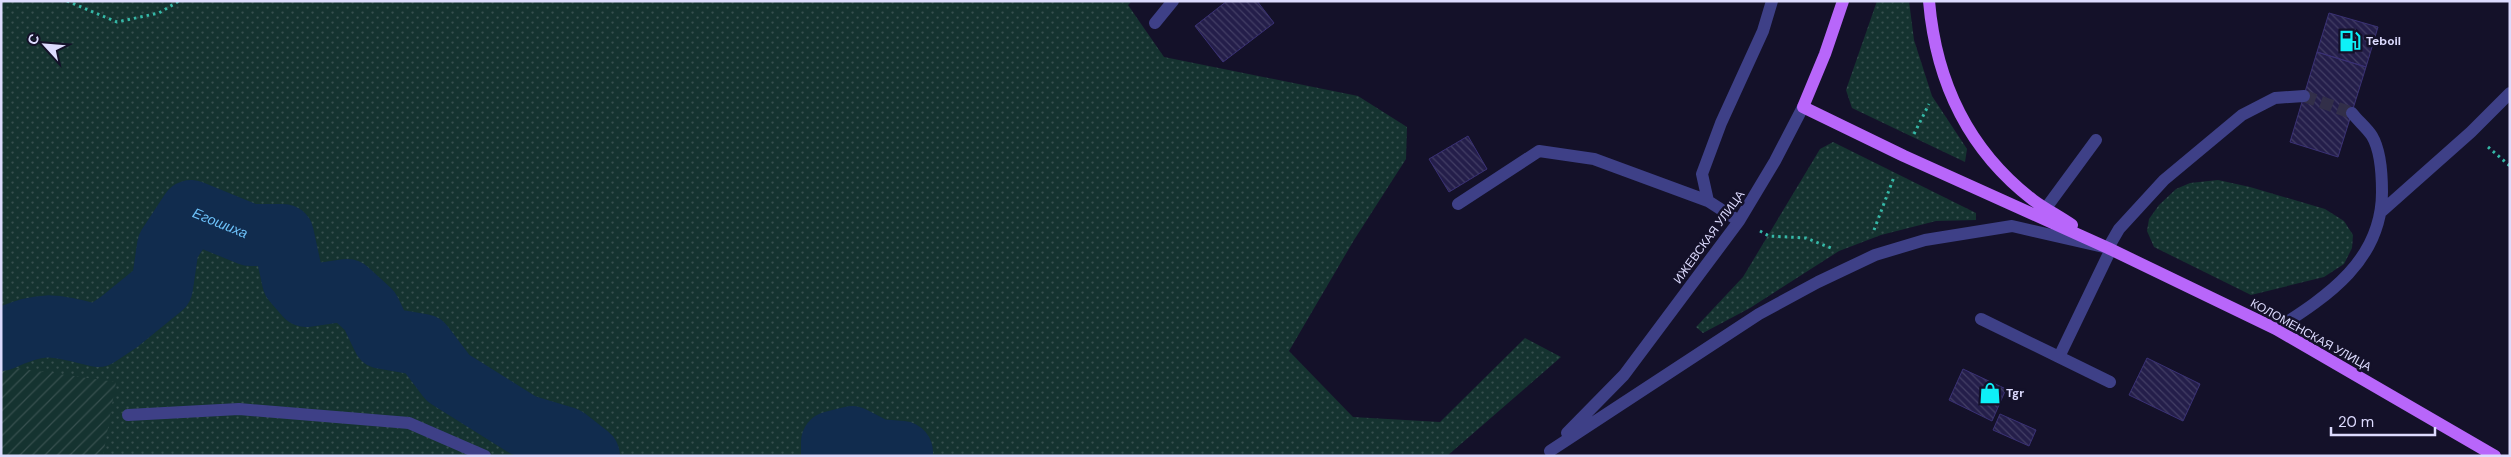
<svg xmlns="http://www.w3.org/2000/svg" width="2511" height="457" viewBox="0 0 2511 457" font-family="'DM Sans',sans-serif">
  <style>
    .grass { fill: url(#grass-dots) }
    .garden { fill: url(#garden-furrows) }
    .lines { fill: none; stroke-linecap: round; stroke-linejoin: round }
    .river { stroke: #112c4e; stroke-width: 62 }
    .building { fill: url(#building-back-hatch); stroke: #3a3175 }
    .minor-tunnel { stroke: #322f49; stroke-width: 12; stroke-dasharray: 12 6; stroke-linecap: butt }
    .path { stroke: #35b8a7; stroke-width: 3; stroke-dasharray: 2.5 4; stroke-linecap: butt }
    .minor { stroke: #3e4087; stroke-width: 12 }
    .major { stroke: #b866fa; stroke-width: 12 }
    .labels { text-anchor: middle; stroke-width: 5; stroke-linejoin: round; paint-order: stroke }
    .poi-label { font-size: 12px; font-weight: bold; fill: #dddbfe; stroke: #141129; text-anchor: start }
    .street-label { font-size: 12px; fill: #dddbfe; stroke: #141129 }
    .water-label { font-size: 14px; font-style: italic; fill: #6dc2fa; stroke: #141129 }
  </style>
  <defs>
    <pattern id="grass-dots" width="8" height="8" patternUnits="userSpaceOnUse" patternTransform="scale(1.25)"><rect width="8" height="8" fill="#153330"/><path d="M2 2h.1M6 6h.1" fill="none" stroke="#37504f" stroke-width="1.8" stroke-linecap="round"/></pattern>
    <pattern id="garden-furrows" width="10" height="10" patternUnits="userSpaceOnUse" patternTransform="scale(1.25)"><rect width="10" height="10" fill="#153330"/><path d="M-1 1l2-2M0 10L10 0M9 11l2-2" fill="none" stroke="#37504f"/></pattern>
    <pattern id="building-back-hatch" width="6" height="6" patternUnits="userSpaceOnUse" patternTransform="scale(1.25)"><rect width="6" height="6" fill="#241e4a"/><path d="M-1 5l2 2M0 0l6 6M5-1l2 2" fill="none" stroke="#433e65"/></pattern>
  </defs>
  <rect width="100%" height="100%" fill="#141129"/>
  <path class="grass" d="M1 1H1132L1128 5 1164 57 1358 96 1407 127 1406 159 1354 240 1289 351 1353 417 1440 422 1525 338 1561 357 1447 456H1Z
    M1877 1H1909L1914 40 1932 96 1967 149 1965 162 1852 108 1846 90Z
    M1833 142 1976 213V220L1936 221 1881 235 1839 251 1750 308 1703 333 1696 327 1743 277 1820 149Z
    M2218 180 2250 187 2325 209 2344 221 2353 235 2352 248 2344 264 2324 277 2251 295 2154 247 2147 231 2149 219 2159 205 2176 189 2190 183Z"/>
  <path class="garden" d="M1 366 116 382 103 456H1Z"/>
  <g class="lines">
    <g class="river">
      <path id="s1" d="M1 340C43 320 55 325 98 336L119 322 162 287 168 246 191 211 250 235H283L293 281 306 296 347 290 370 311 383 338 423 345 448 378 523 425 566 438 589 456"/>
      <path d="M832 456V442L852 437 877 450 902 452 901 456"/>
    </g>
  </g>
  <path class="building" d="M1227 1H1257L1274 23 1223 62 1195 26Z
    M2329 13 2378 27 2366 67 2317 52Z
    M2317 52 2366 67 2338 157 2290 142Z
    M1468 136 1487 169 1449 192 1429 159Z
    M2147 358 2200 384 2183 421 2129 395Z
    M1963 369 2006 389 1992 421 1949 400Z
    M2000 414 2036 430 2029 446 1993 430Z"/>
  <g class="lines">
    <path class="minor-tunnel" d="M2304 96 2352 113"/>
    <path class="path" d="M67 1 117 22 159 13 179 1
      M1914 134 1929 104
      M2488 147 2510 166
      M1874 230 1894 177
      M1760 231 1769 236 1806 238 1831 248"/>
    <path class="minor" d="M1155 23 1173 1
      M1708 201 1702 174 1721 123 1763 31 1772 1
      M1458 204 1539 151 1594 159 1708 201 1739 221
      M2046 208 2096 140
      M2382 211 2471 132 2510 93
      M1981 319 2059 357 2111 249
      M2276 329C2328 296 2382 260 2382 192 2382 175 2381 151 2372 136 2367 128 2358 121 2352 113
      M2059 357 2110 382
      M128 415 239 409 409 423 485 456
      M1567 433 1624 375 1739 221 1775 161 1803 107
      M1550 451 1759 314 1818 282 1875 255 1925 240 2012 226 2108 248 2119 229 2164 180 2242 115 2275 98 2304 96"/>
    <path class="major" d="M1843 1 1825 54 1803 107 1904 156 2108 248 2276 329 2495 456
      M1929 1C1936 82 1968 150 2033 200 2045 209 2059 216 2072 225"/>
  </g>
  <defs>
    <g id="fuel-bare" transform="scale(1.725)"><path d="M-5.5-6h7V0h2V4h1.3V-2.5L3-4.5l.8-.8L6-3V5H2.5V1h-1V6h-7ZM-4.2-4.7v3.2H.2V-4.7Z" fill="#0ef0f7" stroke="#141129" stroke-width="2.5" paint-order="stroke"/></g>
    <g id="shop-bare" transform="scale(1.725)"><path d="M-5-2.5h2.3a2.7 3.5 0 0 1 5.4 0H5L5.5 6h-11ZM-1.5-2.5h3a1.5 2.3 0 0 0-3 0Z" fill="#0ef0f7" stroke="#141129" stroke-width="2.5" paint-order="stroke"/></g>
  </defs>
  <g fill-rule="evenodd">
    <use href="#fuel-bare" x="2350" y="41"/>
    <use href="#shop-bare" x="1990" y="393"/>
  </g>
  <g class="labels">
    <g class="poi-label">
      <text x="2366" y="45">Teboil</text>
      <text x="2006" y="397">Tgr</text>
    </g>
    <g class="street-label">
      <text transform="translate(1709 237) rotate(-54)" y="4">ИЖЕВСКАЯ УЛИЦА</text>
      <text transform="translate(2311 335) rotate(29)" y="4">КОЛОМЕНСКАЯ УЛИЦА</text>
    </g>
    <g class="water-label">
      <text dy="5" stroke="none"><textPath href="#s1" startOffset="296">Егошиха</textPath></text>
    </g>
  </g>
  <rect width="2511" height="457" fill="none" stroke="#dddbfe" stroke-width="5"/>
  <g transform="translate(45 45) rotate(296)" stroke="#141129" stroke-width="4" paint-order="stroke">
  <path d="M0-4L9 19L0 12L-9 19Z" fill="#dddbfe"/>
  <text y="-8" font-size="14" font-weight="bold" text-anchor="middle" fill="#dddbfe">С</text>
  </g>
  <path d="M2331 427v8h104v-8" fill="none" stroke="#dddbfe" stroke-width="2.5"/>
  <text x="2338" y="427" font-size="15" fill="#dddbfe" stroke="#141129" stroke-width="4" paint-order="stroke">20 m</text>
</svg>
